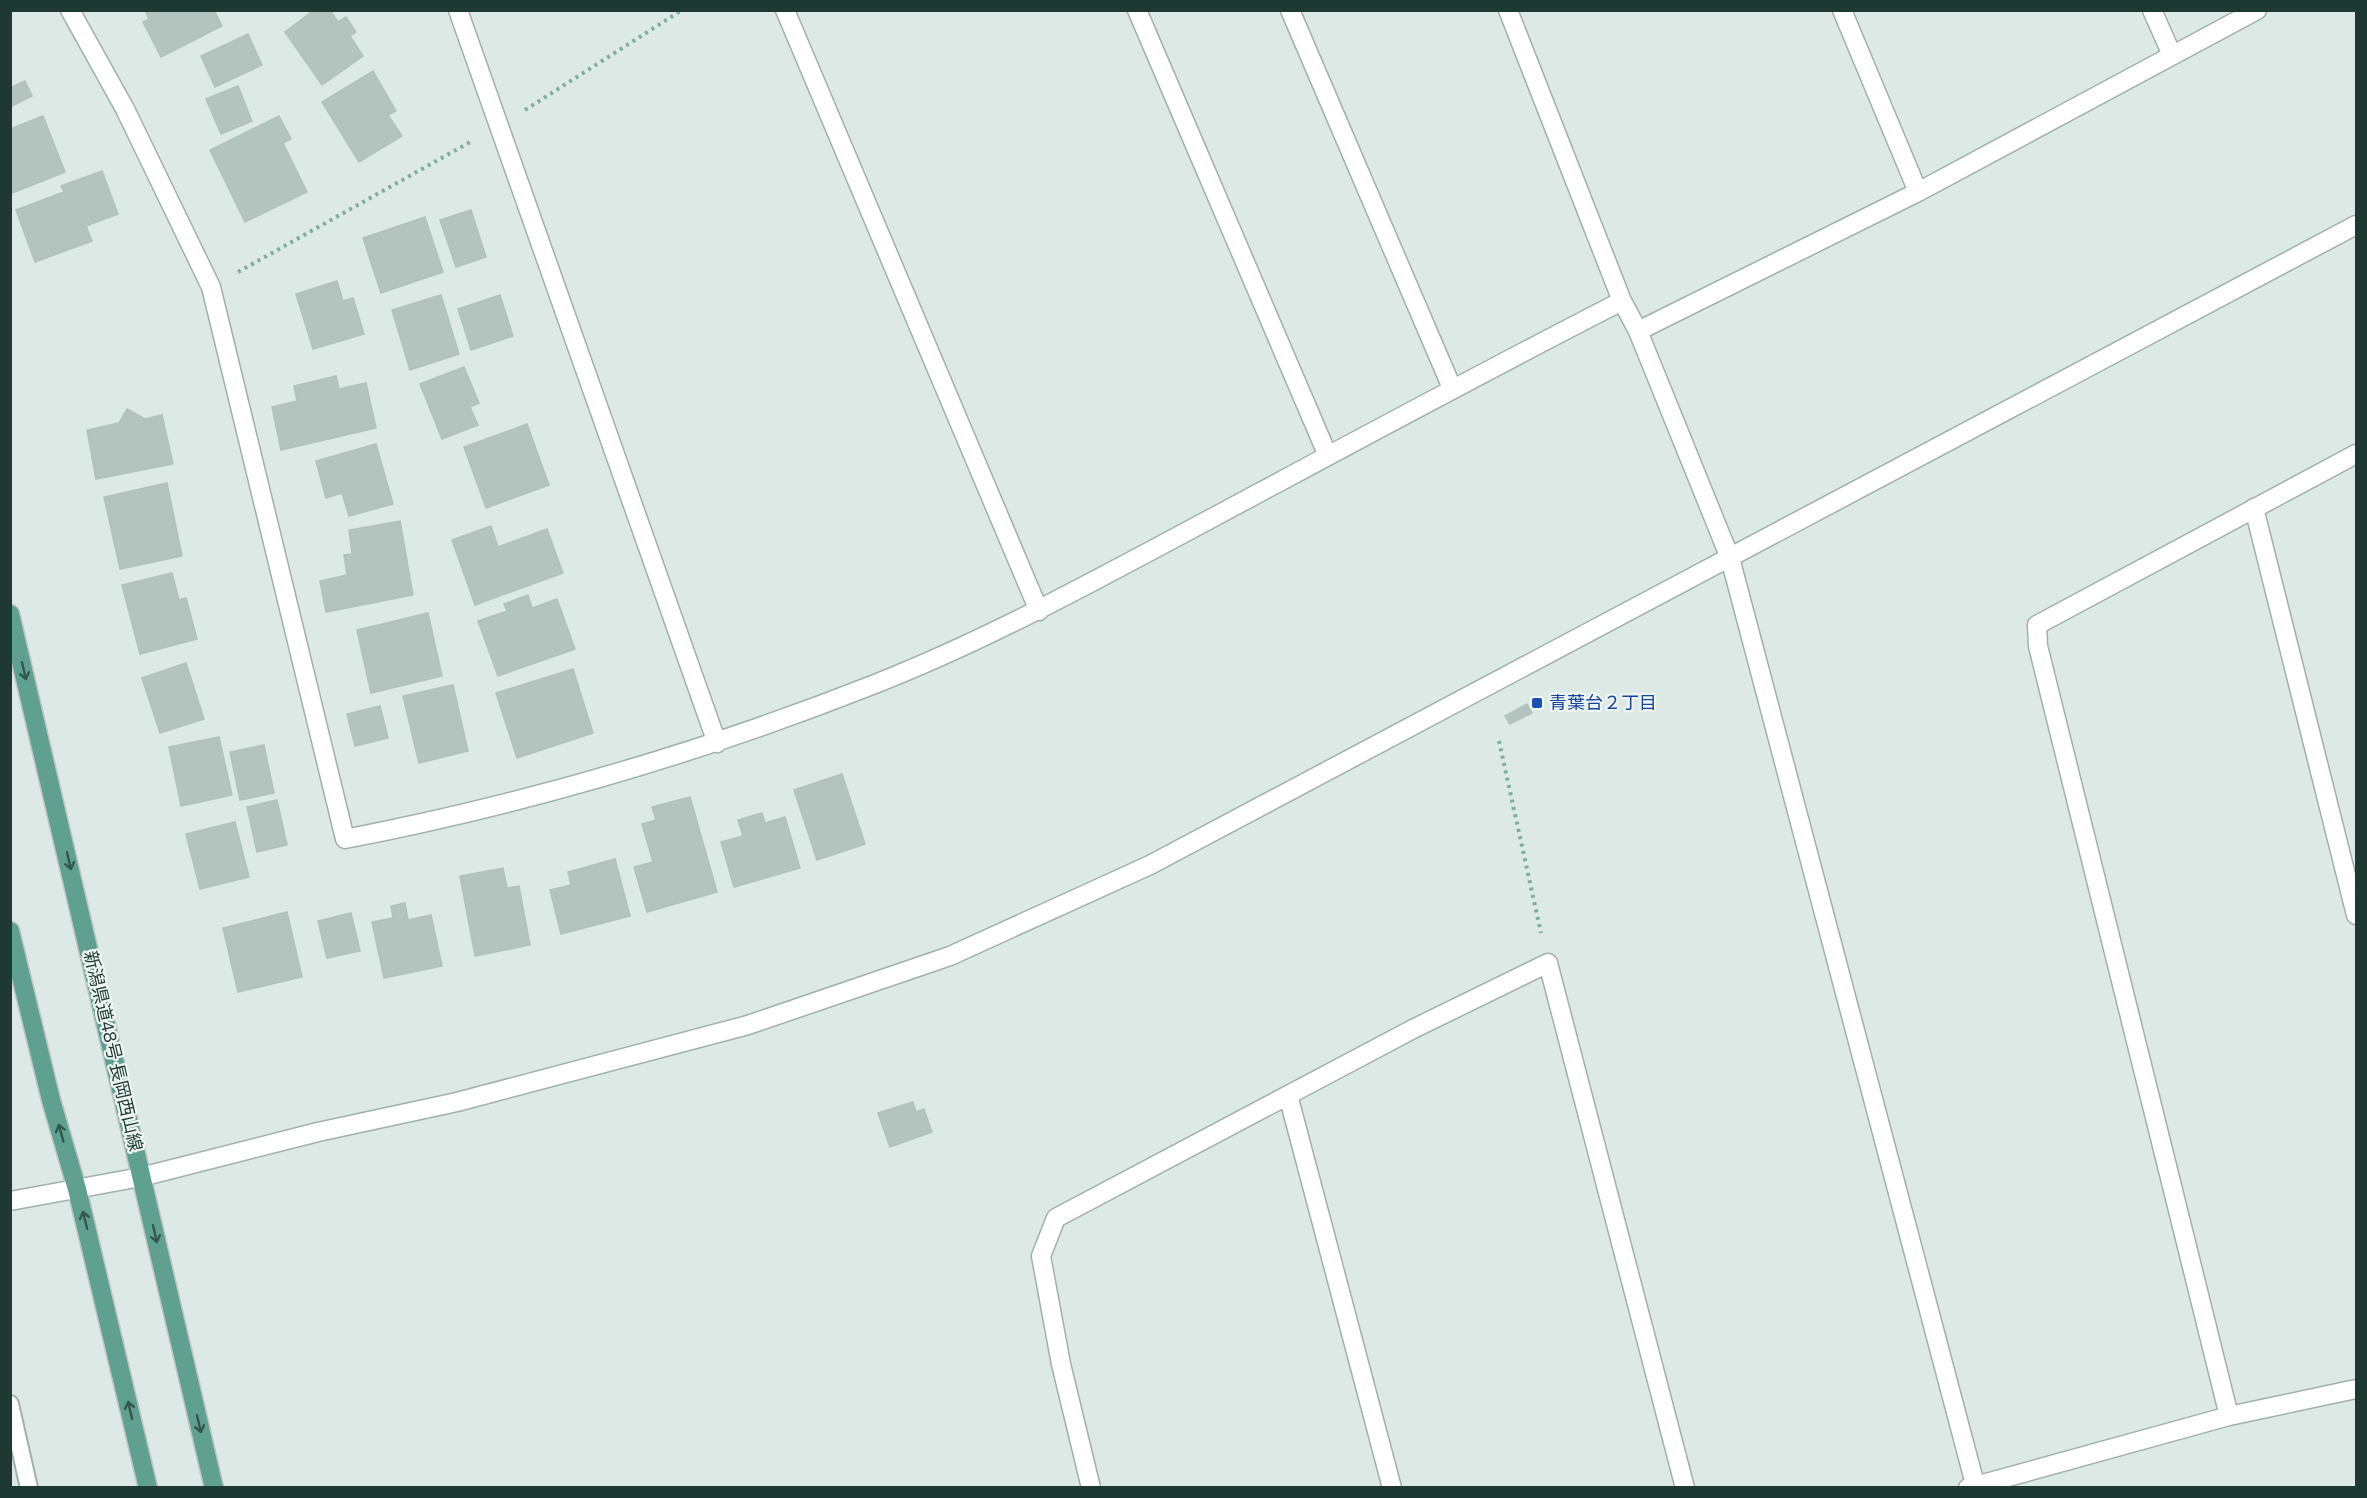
<svg xmlns="http://www.w3.org/2000/svg" width="2367" height="1498" viewBox="0 0 2367 1498" font-family="Commissioner,'Noto Sans JP',sans-serif">
  <style>
    .building { fill: #b2c4bd; stroke: #afc3bb; stroke-width: 1.5 }
    .lines { fill: none; stroke-linecap: round; stroke-linejoin: round }
    .service-casing { stroke: #a0b1ab; stroke-width: 20 }
    .minor-casing { stroke: #a0b1ab; stroke-width: 21 }
    .primary-casing { stroke: #bcc4c2; stroke-width: 21 }
    .path { stroke: #7cae9f; stroke-width: 4; stroke-dasharray: 3 4.5; stroke-linecap: butt }
    .service { stroke: #fff; stroke-width: 16 }
    .minor { stroke: #fff; stroke-width: 18 }
    .primary { stroke: #60a091; stroke-width: 18 }
    .oneway { stroke: #32584e }
    .transit-dot { fill: #1a4fb4; stroke: #edf6f2; stroke-width: 2 }
    .labels { text-anchor: middle; stroke-width: 4.5; stroke-linejoin: round; paint-order: stroke }
    .transit-label { font-size: 18px; fill: #164399; stroke: #edf6f2; text-anchor: start }
    .street-label { font-size: 18px; fill: #1e3932; stroke: #edf6f2 }
  </style>
  <rect width="100%" height="100%" fill="#dde9e4"/>
  <path class="building" d="M145 10H214L222 26 161 57 143 22 149 19Z
    M314 10H330L338 22 346 17 356 32 350 36 363 56 322 85 285 32Z
    M248 34 262 65 215 87 201 56Z
    M373 71 396 111 388 115 402 136 359 162 322 102Z
    M25 81 32 96 10 107V88Z
    M238 86 252 121 221 134 206 99Z
    M43 116 65 172 10 194V129Z
    M279 116 291 139 283 143 307 192 245 222 210 150Z
    M102 171 118 214 86 226 92 241 35 262 16 210 64 192 61 186Z
    M471 210 486 257 456 267 440 220Z
    M425 217 443 272 381 293 363 238Z
    M337 281 343 301 353 298 364 334 313 349 296 294Z
    M441 295 459 354 410 370 392 310Z
    M500 295 513 336 471 350 458 309Z
    M464 367 479 403 470 407 478 425 442 439 420 384Z
    M336 376 339 389 366 383 376 428 281 450 272 407 297 401 294 386Z
    M127 409 145 419 162 415 173 464 96 479 87 430 119 423Z
    M527 424 549 485 486 508 464 447Z
    M376 444 393 504 349 516 342 493 326 498 316 461Z
    M167 483 182 556 120 569 104 497Z
    M400 521 413 595 326 612 320 581 347 575 344 555 352 554 349 530Z
    M491 526 498 547 547 529 563 573 475 605 452 540Z
    M172 573 179 600 186 598 197 639 140 654 122 585Z
    M528 595 532 608 557 599 575 649 498 676 478 621 507 611 504 604Z
    M428 613 442 676 371 693 357 630Z
    M186 663 204 719 160 733 142 678Z
    M573 669 593 733 517 758 496 693Z
    M453 685 468 751 419 763 403 696Z
    M1527 704 1532 713 1510 724 1505 716Z
    M380 706 388 738 355 746 347 714Z
    M219 737 232 795 181 806 169 747Z
    M264 745 274 793 240 800 230 752Z
    M842 774 865 844 817 860 794 790Z
    M690 797 717 892 647 912 634 867 653 862 642 824 656 820 652 807Z
    M277 800 287 845 257 852 247 807Z
    M762 813 765 823 785 817 800 868 734 887 721 842 743 836 738 820Z
    M235 822 249 877 200 889 186 834Z
    M615 859 630 916 561 934 550 890 571 885 568 872Z
    M503 868 507 888 519 886 530 945 475 956 460 876Z
    M405 903 408 920 431 915 442 966 384 978 372 922 393 918 391 906Z
    M287 912 302 977 238 992 223 928Z
    M351 913 360 951 327 958 318 921Z
    M913 1102 916 1112 924 1109 932 1132 890 1147 878 1113Z"/>
  <g class="lines">
    <g class="service-casing">
      <path id="service" d="M10 1404 29 1488"/>
    </g>
    <g class="minor-casing">
      <path id="minor" d="M70 10 125 109 211 287 345 839C526 804 703 752 875 684 992 638 1103 576 1214 517 1350 444 1485 371 1622 301
        M458 10 717 743
        M785 10 1039 611
        M1137 10 1328 456
        M1290 10 1452 388
        M1508 10 1622 301 1638 331 1730 558 1976 1488
        M1842 10 1918 192
        M2152 10 2172 55
        M1638 331 1918 192 2257 10
        M2254 508 2356 915
        M1288 1095 1392 1488
        M10 1201 141 1177 318 1132 457 1102 748 1025 950 956 1150 865 2356 225
        M2229 1416 2038 646 2037 625 2356 454
        M1091 1488 1061 1364 1041 1256 1056 1218 1413 1029 1548 963 1685 1488
        M1968 1488 2229 1416 2356 1389"/>
    </g>
    <g class="primary-casing">
      <path id="primary" d="M10 614 214 1488
        M10 931 51 1100 77 1189 148 1488"/>
    </g>
    <path class="path" d="M525 110 682 10
      M238 272 472 141
      M1499 741 1541 933"/>
    <use href="#service" class="service"/>
    <use href="#minor" class="minor"/>
    <use href="#primary" class="primary"/>
  </g>
  <defs><path id="oneway-shaft" d="M-6 0H5M1.5-3L5.5 0L1.5 3" fill="none" stroke-width="1.6" stroke-linecap="round" stroke-linejoin="round" transform="scale(1.5)"/></defs>
  <g class="oneway">
    <use href="#oneway-shaft" transform="translate(24 671) rotate(77)"/>
    <use href="#oneway-shaft" transform="translate(69 861) rotate(77)"/>
    <use href="#oneway-shaft" transform="translate(61 1133) rotate(-106)"/>
    <use href="#oneway-shaft" transform="translate(85 1220) rotate(-104)"/>
    <use href="#oneway-shaft" transform="translate(155 1234) rotate(77)"/>
    <use href="#oneway-shaft" transform="translate(130 1410) rotate(-103)"/>
    <use href="#oneway-shaft" transform="translate(199 1424) rotate(77)"/>
  </g>
  <rect class="transit-dot" x="1531" y="697" width="12" height="12" rx="3"/>
  <g class="labels">
    <g class="transit-label">
      <text x="1549" y="709">青葉台２丁目</text>
    </g>
    <g class="street-label">
      <text transform="translate(113 1051) rotate(77)" y="6">新潟県道48号 長岡西山線</text>
    </g>
  </g>
  <rect width="2367" height="1498" fill="none" stroke="#1e3932" stroke-width="24"/>
</svg>
